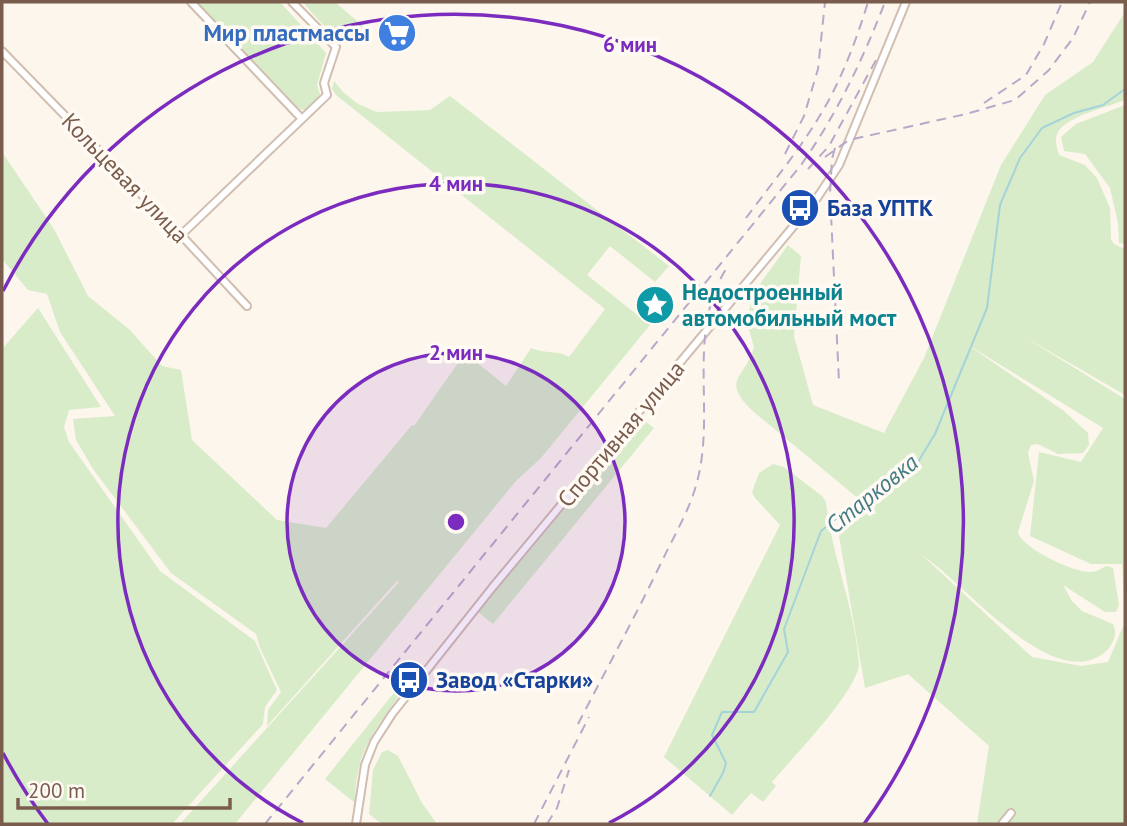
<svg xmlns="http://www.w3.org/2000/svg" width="1127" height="826" viewBox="0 0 1127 826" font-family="'PT Sans',sans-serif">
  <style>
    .green { fill: #d8ecc9 }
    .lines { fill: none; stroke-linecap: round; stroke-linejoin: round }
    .stream { stroke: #a5d3da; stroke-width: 2 }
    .minor-casing { stroke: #d1beb0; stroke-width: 10 }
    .minor { stroke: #fff; stroke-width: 6 }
    .rail { stroke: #b9a8c9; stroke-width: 2; stroke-dasharray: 10 7; stroke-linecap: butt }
    .ring { fill: none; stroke: #7b2cbf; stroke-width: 3.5 }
    .labels { text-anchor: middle; stroke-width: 7; stroke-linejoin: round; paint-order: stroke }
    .shop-label { font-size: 23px; font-weight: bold; fill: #366cbe; stroke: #fffaf3; text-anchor: end }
    .street-label { font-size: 23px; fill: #7a5c4d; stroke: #fffaf3 }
    .transit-label { font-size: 23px; font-weight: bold; fill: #164399; stroke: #fffaf3; text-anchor: start }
    .culture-label { font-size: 23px; font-weight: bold; fill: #0d838f; stroke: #fffaf3; text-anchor: start }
    .water-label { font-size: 24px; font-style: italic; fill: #437c86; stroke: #fffaf3 }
    .centre { fill: #7b2cbf; stroke: #fffaf3; stroke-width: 3.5 }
    .ring-label { font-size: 21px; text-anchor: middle; font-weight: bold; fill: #7b2cbf; stroke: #fffaf3; stroke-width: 7; stroke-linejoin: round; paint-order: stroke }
  </style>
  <rect width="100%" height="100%" fill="#fdf6ec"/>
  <path class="green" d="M197 2H280L326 53 317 85 321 97 308 109 302 110 296 106Z
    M303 2H335L372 34C353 63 316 18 303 2Z
    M1125 12V100C1108 107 1067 116 1058 132 1054 139 1057 148 1059 155L1085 165 1097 178 1110 208 1111 240 1114 244 1125 249V395L1023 336 1125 399V619L1122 564H1091L1030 536 1039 452 1081 462 1103 428 965 343 1064 411 1088 433 1089 445 1083 453 1058 454 1038 444 1031 445 1028 453 1034 481 1018 532C1021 548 1075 573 1091 572 1097 572 1101 568 1107 566L1113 568 1119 605 1116 612H1105L1063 585 1072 601 1082 611 1113 624C1118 634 1113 645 1105 652 1053 696 961 579 923 556L1032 657 1081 666 1108 662 1125 622V824H977L989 746 908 674 865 688 839 536 853 512 877 514 755 413C718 379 746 379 754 347L747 322 752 295 788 245 801 256 794 336 813 405 884 433 924 358 1001 165 1045 95 1093 62Z
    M334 81 343 92 358 104 377 112 430 110 450 96 669 266 655 282 610 246 587 275 650 325 541 458 516 481 235 824H180L399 582 397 581 267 726 268 710 281 692 260 648 256 634 171 573 93 469 76 440 73 419 115 416 60 332 47 294 28 290 2 259V152L54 229 88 296 130 330 162 366 181 370 192 440 277 520 326 528 412 425 414 426 465 353 506 386 531 348C545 354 558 350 569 357L605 309 336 95 332 89Z
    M1125 105V244L1119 243 1118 223 1110 188 1085 154 1064 151 1061 137 1076 124Z
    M38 308 101 407 69 410 64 427 69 442 160 571 255 641 277 690 265 707 263 724 172 824H2V349Z
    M641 418 654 428 493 624 478 612Z
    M773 464 784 467 822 496 826 502C832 558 856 610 859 666 853 696 794 756 772 782L776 786 763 802 751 793 732 815 664 757 780 525 755 498 752 492 759 473Z
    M401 684 404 689C376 729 355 750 355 803L325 779Z
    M388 750 398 756 422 803 437 824H382L369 814 373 770 382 752Z"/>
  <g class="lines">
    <path class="stream" d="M710 796 723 773 726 763 712 735 722 712H754L788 652 784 629 821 531 864 496 918 462 935 434 987 308 1000 205 1020 158 1042 128 1074 113 1103 105 1125 89"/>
    <g class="minor-casing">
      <path id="minor" d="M191 2 302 119
        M2 51 181 235 247 306
        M181 235 327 95 324 83 336 47 292 2
        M356 824 365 765 374 742 392 714 492 588 817 198 839 165 906 2
        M1002 824 1011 813"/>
    </g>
    <use href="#minor" class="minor"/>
    <path class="rail" d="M984 103 1026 75 1044 44 1062 2
      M835 148 832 159 830 193 839 382
      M785 154 804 116 818 69 825 2
      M825 157 849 140 966 114 1015 100 1049 70 1073 38 1090 2
      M808 169 829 146 876 60
      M746 218C775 179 807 141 830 98 846 67 858 35 868 2
      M578 724C606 670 636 615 663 559 675 534 690 509 697 482 716 412 686 333 726 269
      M265 824 801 165C837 114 863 59 885 2
      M534 824 589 717
      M547 824 557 808 569 770"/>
  </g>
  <circle cx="456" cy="522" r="169" fill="#7b2cbf" fill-opacity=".12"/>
  <g class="ring">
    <circle cx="456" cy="522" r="169"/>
    <path d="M303 823A338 338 0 1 1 609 823"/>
    <path d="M48 824A508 508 0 0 1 3 753M3 291A508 508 0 1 1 864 824"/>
  </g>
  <defs>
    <g id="supermarket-disc" transform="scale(2.0125)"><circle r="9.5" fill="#3f7fe0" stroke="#fffaf3"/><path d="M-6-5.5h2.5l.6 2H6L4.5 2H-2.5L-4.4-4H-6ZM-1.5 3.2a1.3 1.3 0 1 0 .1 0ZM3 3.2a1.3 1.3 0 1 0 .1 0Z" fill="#fff"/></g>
    <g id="bus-disc" transform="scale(2.0125)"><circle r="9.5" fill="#1a4fb4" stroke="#fffaf3"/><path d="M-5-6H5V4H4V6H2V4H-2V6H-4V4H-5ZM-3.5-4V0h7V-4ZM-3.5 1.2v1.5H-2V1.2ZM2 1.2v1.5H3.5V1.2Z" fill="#fff"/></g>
    <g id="sight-disc" transform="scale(2.0125)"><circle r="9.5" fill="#0f9aa8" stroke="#fffaf3"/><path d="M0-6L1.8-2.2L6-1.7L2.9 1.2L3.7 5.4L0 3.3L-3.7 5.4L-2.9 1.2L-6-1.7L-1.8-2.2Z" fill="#fff"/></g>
  </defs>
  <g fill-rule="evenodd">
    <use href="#supermarket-disc" x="397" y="33"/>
    <use href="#bus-disc" x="800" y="208"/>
    <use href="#sight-disc" x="655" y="305"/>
    <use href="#bus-disc" x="409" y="680"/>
  </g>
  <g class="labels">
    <g class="shop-label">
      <text x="370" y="41">Мир пластмассы</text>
    </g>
    <g class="street-label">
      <text transform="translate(125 178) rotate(46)" y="8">Кольцевая улица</text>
      <text transform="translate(621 434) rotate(-50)" y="8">Спортивная улица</text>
    </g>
    <g class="transit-label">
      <text x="827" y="216">База УПТК</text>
      <text x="436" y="688">Завод «Старки»</text>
    </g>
    <g class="culture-label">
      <text x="682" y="300">Недостроенный<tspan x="682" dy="26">автомобильный мост</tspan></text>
    </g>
    <g class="water-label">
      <text transform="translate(872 494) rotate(-39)" y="8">Старковка</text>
    </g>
  </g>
  <circle cx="456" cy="522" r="10" class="centre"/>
  <g class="ring-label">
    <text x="630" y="52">6 мин</text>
    <text x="456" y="191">4 мин</text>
    <text x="456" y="360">2 мин</text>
  </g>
  <rect width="1127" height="826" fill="none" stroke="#7a5c4d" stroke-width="7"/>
  <path d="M18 798v10h212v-10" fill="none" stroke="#7a5c4d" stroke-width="3.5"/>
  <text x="28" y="798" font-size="21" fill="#7a5c4d" stroke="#fffaf3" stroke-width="5" paint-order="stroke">200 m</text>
</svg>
